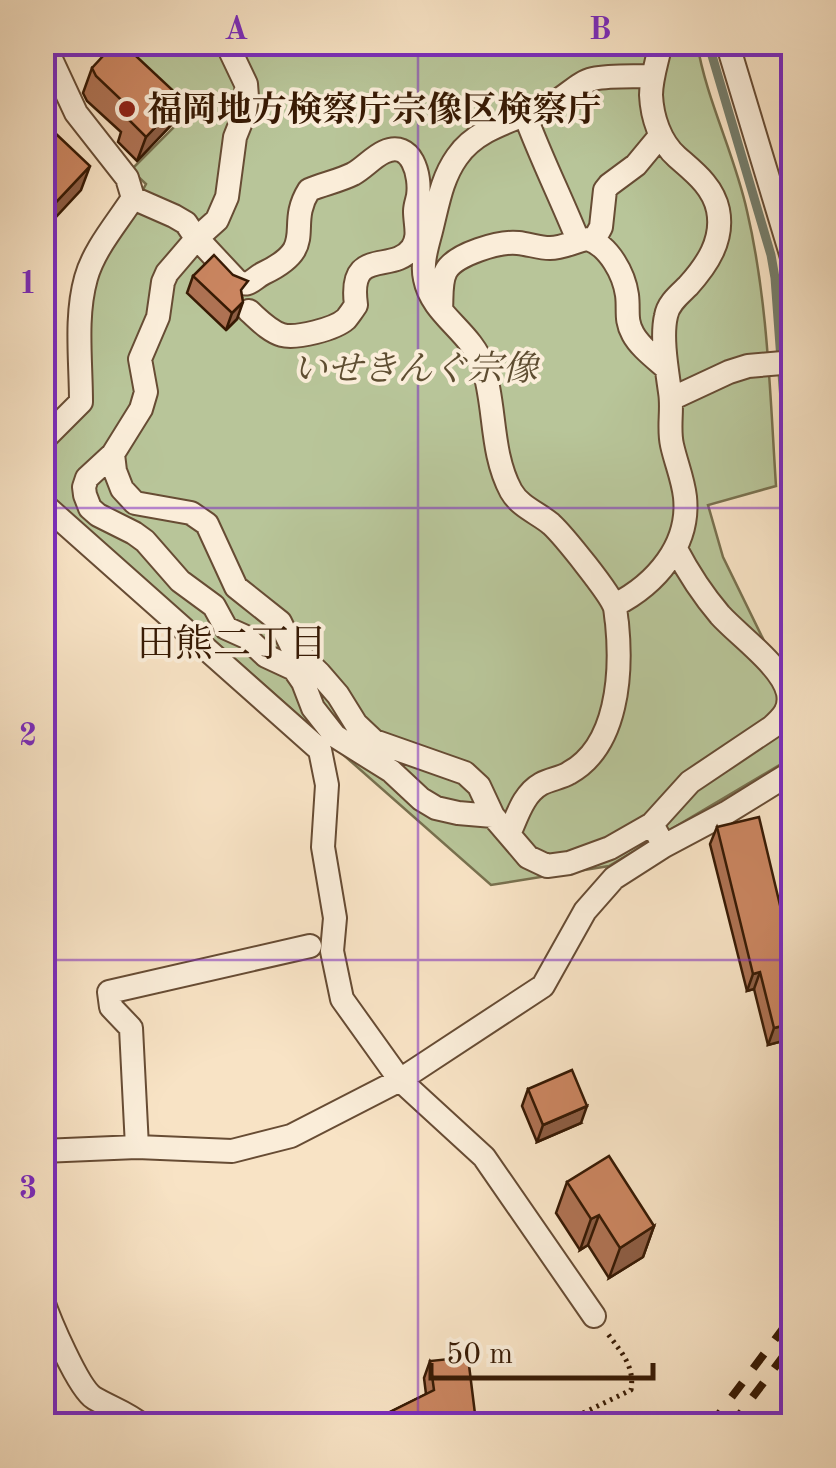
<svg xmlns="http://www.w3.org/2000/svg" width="836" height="1468" viewBox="0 0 836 1468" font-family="'Old Standard TT','Noto Serif JP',serif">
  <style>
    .green { fill: #b8c599; stroke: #78704e; stroke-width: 2.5 }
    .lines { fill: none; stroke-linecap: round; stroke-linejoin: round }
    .stream { stroke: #757d6b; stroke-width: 9 }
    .street-casing { stroke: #674c34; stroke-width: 26 }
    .path { stroke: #371a04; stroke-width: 5; stroke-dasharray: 2.5 5; stroke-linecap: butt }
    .street { stroke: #faedd9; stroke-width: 22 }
    .rail { stroke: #371a04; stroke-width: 8; stroke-dasharray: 18 18; stroke-linecap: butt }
    .wall { fill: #ae7253; stroke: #371a04; stroke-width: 2.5 }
    .shaded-wall { fill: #8d5d43; stroke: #371a04; stroke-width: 2.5 }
    .building { fill: #ca8560; stroke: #371a04; stroke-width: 2.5 }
    .grid { fill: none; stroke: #7b2cbf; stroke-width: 2.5; stroke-opacity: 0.55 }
    .poi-dot { fill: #8f2418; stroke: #faedd9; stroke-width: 4 }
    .labels { text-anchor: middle; stroke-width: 8; stroke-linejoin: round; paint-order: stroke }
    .poi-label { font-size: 35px; font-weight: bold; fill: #371a04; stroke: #faedd9; text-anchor: start }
    .park-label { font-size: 35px; font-style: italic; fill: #5e4d31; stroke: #faedd9 }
    .neighbourhood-label { font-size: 38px; fill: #371a04; stroke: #faedd9 }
    .neatline { fill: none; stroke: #7b2cbf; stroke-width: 4 }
    .grid-label { font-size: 32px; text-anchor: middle; font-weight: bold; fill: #7b2cbf }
  </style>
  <rect width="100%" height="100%" fill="#f8e3c5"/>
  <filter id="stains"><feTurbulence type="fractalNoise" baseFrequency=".002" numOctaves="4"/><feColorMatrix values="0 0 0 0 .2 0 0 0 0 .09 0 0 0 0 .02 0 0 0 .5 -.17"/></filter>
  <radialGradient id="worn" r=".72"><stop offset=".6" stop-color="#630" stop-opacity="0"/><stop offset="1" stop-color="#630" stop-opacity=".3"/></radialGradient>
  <path class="green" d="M105 43H697C706 99 735 155 747 211 768 301 770 395 776 486L708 505 723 557 769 651 793 682V757L609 866 491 885 43 490V451L87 410 90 303 99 271 146 184 131 170 184 117Z"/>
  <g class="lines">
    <path class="stream" d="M708 42 771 255 775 278 791 496 794 504"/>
    <g class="street-casing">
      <path id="street" d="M226 42 246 84 247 97 245 112 235 137 227 197 217 220 197 238 167 273 163 282 158 317 140 359 146 392 141 409 113 454 115 471 122 489 135 503 191 513 207 524 236 587 280 622 292 647 319 673 338 695 356 724 374 741 465 773 479 786 493 816 528 857 547 866 569 863 610 848 652 824 664 846
        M727 42 794 264
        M525 115C541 158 561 198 578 240
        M133 198 174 216 186 223 194 235 237 281C250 288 252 279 264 273 320 246 285 228 309 190 323 184 339 181 353 174 364 168 373 157 384 152 412 139 421 176 418 196 417 201 415 206 415 211 415 225 420 236 412 248 393 275 348 245 356 305 355 307 347 318 346 319 335 329 296 339 282 335 269 331 259 320 249 311
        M594 240 601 227 605 190 609 185 636 165 660 136
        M441 310C442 298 440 282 446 271 455 254 500 241 518 243 529 244 539 248 550 248 563 248 575 241 588 239 609 246 624 274 627 295 629 310 625 320 633 334 640 347 655 358 666 368
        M671 399 729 372 748 366 794 362
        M42 441 81 402C81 361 75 317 86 278 94 249 117 223 133 198L127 178 76 113 43 42
        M113 454 87 478 84 487 85 495 90 508 98 515 134 533 145 541 180 581 214 606 226 628 246 637 266 656 294 669 303 682 313 708 335 736 391 771 421 799 436 808 458 813 493 816
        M42 503 320 750 327 785 323 847 335 918 332 951 342 999 400 1080 484 1157 594 1316
        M615 605C656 584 690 545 685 497 683 479 676 463 672 445 668 428 673 409 670 392 667 370 661 337 666 316 668 303 680 294 688 286 707 265 724 240 718 210 713 186 694 172 677 157 660 142 652 117 651 95 651 78 658 59 661 42
        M652 824 690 782 772 727C783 717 791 709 788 693 782 666 739 636 720 615 703 595 688 572 676 549
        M509 834C517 817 523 794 541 784 550 779 561 778 569 773 618 746 622 673 617 623 616 618 616 613 615 608 611 594 563 535 551 524 538 513 520 507 511 491 490 452 496 406 483 366 471 331 432 315 425 279 421 262 428 244 432 227 438 203 442 178 457 157 479 125 522 119 555 102 567 96 579 82 593 79 612 75 634 77 653 76
        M137 1147 131 1028 111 1007 109 992 310 946
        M42 1151 137 1147 232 1151 291 1136 400 1080 543 986 585 911 614 878 664 846 726 813 794 771
        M42 1298C49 1319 78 1388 94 1398 111 1408 128 1413 143 1426"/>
    </g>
    <path class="path" d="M556 1426 631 1390C635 1366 621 1352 608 1334"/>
    <use href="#street" class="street"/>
    <path class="rail" d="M710 1426 794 1314
      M731 1426 794 1342"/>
  </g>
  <path class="wall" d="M92 68 173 123 137 161 118 142 121 132 87 101 83 93Z
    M193 276 242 298 237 319 226 330 187 293Z
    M717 827 794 1038 768 1045 754 989 747 991 710 844Z
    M528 1089 581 1123 537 1142 522 1106Z
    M567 1182 654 1226 643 1257 609 1278 588 1245 580 1250 556 1213Z
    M430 1361 474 1426H379L382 1416 426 1394 424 1378Z"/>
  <path class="shaded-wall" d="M182 99 173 123 137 161 146 137Z
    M90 166 81 190 42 232V217Z
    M243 302 237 319 226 330 232 313Z
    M760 972 754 989 747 991 753 974Z
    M794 1023V1038L768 1045 774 1028Z
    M587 1106 581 1123 537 1142 543 1125Z
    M599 1215 588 1245 580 1250 591 1219Z
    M654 1226 643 1257 609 1278 620 1248Z"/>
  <path class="building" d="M116 42H121L182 99 146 137 127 118 133 111 96 76 92 68Z
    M54 132 90 166 42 217V145Z
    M214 255 233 275 248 281 241 290 243 302 232 313 193 276Z
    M759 817 794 964V1023L774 1028 760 972 753 974 717 827Z
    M572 1070 587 1106 543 1125 528 1089Z
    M609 1156 654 1226 620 1248 599 1215 591 1219 567 1182Z
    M468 1357 476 1422 467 1423 468 1426H387L382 1416 434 1390 430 1361Z"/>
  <path class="grid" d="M418 42V1426M42 508H794M42 960H794"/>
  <circle class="poi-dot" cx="127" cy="109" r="10"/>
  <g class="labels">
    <g class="poi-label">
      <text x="147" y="121">福岡地方検察庁宗像区検察庁</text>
    </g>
    <g class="park-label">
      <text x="415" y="380">いせきんぐ宗像</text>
    </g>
    <g class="neighbourhood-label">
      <text x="232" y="656">田熊二丁目</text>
    </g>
  </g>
  <rect width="836" height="1468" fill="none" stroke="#f8e3c5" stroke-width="110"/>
  <path d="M431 1363v15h222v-15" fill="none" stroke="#371a04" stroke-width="5"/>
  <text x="446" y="1363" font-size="30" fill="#371a04" stroke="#faedd9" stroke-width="8" paint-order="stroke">50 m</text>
  <rect x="55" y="55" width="726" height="1358" class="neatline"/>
  <g class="grid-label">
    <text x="236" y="39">A</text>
    <text x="600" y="39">B</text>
    <text x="28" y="293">1</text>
    <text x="28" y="745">2</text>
    <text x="28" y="1198">3</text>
  </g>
  <rect width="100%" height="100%" filter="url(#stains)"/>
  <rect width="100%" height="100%" fill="url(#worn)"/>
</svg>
